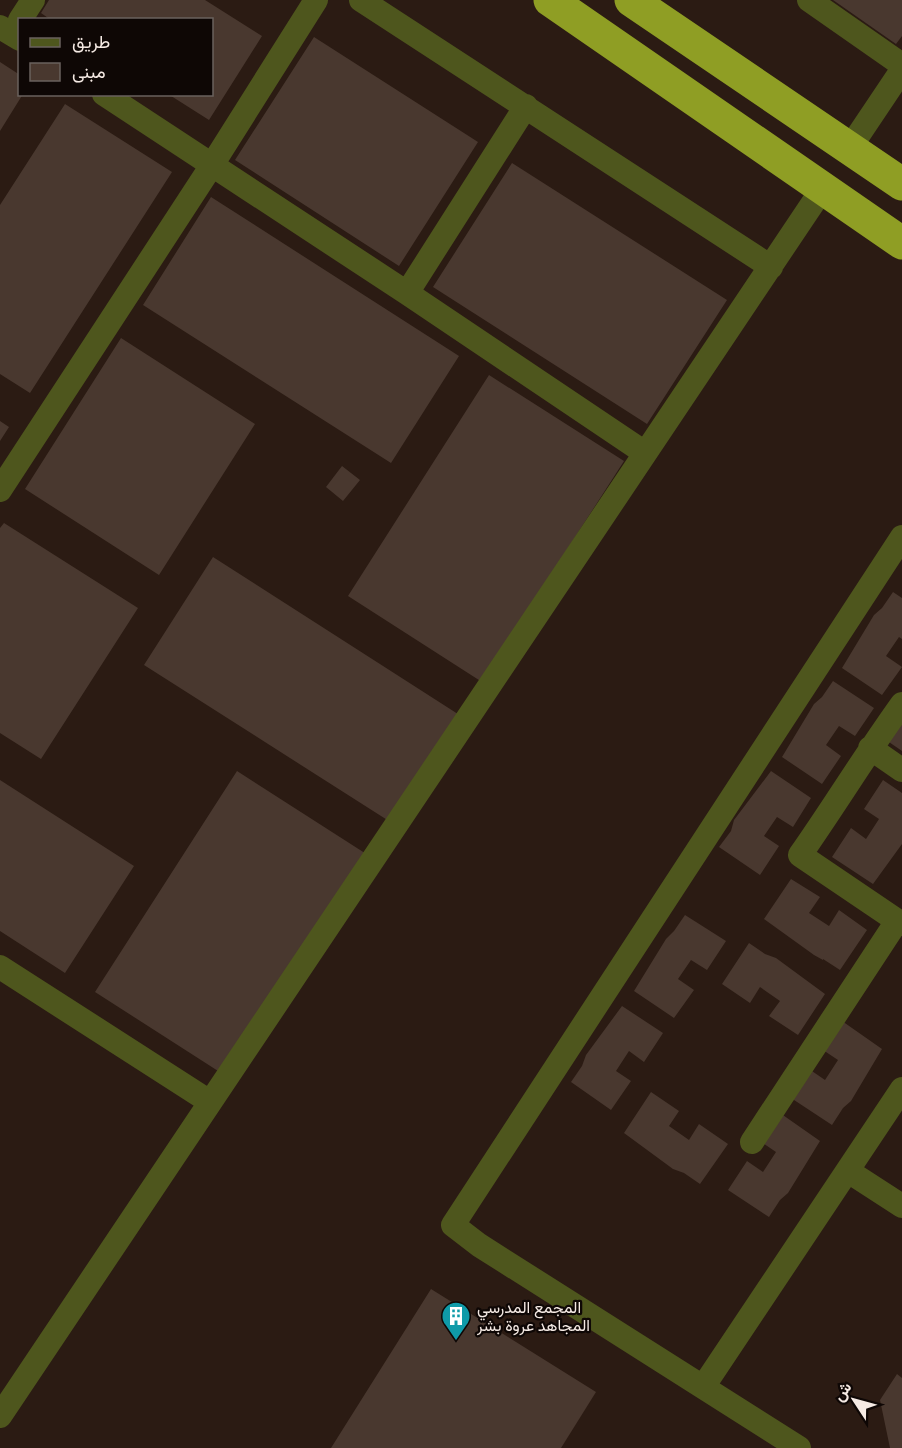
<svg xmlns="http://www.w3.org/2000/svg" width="902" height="1448" viewBox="0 0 902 1448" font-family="Overpass,Vazirmatn,sans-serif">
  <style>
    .building { fill: #49382f }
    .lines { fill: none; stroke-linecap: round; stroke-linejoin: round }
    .street { stroke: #4e561d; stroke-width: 24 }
    .highway { stroke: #8f9e24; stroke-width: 33 }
    .labels { text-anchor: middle; stroke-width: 4.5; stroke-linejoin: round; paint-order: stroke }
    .poi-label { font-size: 16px; fill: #f5eae4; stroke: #0e0705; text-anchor: start }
  </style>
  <rect width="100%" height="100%" fill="#2b1b13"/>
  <path class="building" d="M49 0H205L262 36 209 120 168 94H212V20H51L41 13Z
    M833 0H902V36L896 44Z
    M314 37 478 142 399 266 235 160Z
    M0 62 20 75V94H23L0 131Z
    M65 104 172 172 30 393 0 374V205Z
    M512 163 727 300 647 424 433 287Z
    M211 197 459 356 391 463 143 305Z
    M121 338 255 424 159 575 25 489Z
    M489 375 624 461 482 682 348 596Z
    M0 421 9 427 0 441Z
    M342 466 360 480 343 501 326 487Z
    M4 523 138 608 41 759 0 733V528Z
    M213 557 461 716 392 823 144 665Z
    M893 592 902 598V639L899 637 886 656 902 667 882 695 842 668 874 615 882 608Z
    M833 681 874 708 855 736 839 726 826 745 841 756 822 784 782 757 814 704 822 697Z
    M902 715V751L886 740Z
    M237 771 371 857 229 1078 95 992Z
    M771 771 811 798 793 827 777 817 764 836 779 846 760 875 719 847 731 831 734 820Z
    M0 780 134 866 65 973 0 931Z
    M883 780 902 793V844L873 884 832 857 851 828 866 839 879 819 864 809Z
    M791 879 820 897 809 913 829 926 839 910 867 930 840 970 823 959V960L814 955 764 919Z
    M685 915 726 941 707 970 691 960 678 979 694 990 674 1018 634 991 666 939 674 931Z
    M749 943 765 954 776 958 825 994 798 1035 769 1016 780 1001 760 987 750 1003 722 984Z
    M622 1006 663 1033 644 1062 629 1051 616 1071 631 1081 611 1110 571 1082 582 1066 586 1055Z
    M842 1021 882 1049 851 1101 843 1108 832 1125 791 1098 809 1069 825 1080 838 1060 823 1050Z
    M651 1092 679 1111 669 1126 689 1140 699 1124 728 1144 700 1184 684 1173 673 1169 624 1133Z
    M780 1113 820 1141 788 1193 780 1200 769 1217 728 1190 747 1161 763 1172 776 1152 760 1141Z
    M431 1289 596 1392 561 1448H331Z
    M897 1374 902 1378V1448H890L880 1400Z"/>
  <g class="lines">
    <path class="street" d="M361 0 771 267
      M809 0 902 65
      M20 20 33 0
      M0 27 20 39
      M104 94 407 293 645 453
      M849 149 902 70
      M407 293 526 106
      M0 490 212 165 316 0
      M902 704C866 754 835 805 800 855L902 924
      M870 748 902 770
      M0 967 210 1102
      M752 1142 897 921
      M848 1171 902 1206
      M703 1387 902 1089
      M0 1416 823 188
      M799 1448 479 1245 453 1225 902 537"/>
    <path class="highway" d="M550 0 902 243
      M631 0 902 184"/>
  </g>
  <defs>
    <g id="building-pin" transform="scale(1.5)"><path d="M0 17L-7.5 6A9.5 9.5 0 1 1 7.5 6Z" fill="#0f9aa8" stroke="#0e0705"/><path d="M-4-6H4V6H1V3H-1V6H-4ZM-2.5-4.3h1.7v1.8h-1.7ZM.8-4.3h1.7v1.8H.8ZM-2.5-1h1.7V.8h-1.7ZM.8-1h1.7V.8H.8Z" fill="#fff"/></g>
  </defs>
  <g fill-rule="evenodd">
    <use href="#building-pin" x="456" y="1316"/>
  </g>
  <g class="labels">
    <g class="poi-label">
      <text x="477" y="1313">المجمع المدرسي<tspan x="477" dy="18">المجاهد عروة بشر</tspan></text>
    </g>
  </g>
  <rect x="18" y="18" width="195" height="78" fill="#0e0705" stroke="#6a625e" stroke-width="1.5"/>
  <rect x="30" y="38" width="30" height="9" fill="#4e561d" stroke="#6a625e" stroke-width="1.5"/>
  <text x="72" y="48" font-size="18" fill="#f5eae4">طريق</text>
  <rect x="30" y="63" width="30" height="18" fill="#49382f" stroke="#6a625e" stroke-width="1.5"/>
  <text x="72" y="78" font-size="18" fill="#f5eae4">مبنى</text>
  <g transform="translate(854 1400) rotate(306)" stroke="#0e0705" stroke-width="4.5" paint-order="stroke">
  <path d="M0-4.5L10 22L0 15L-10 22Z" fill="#f5eae4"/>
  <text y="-9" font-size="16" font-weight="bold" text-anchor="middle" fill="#f5eae4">ش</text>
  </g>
</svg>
